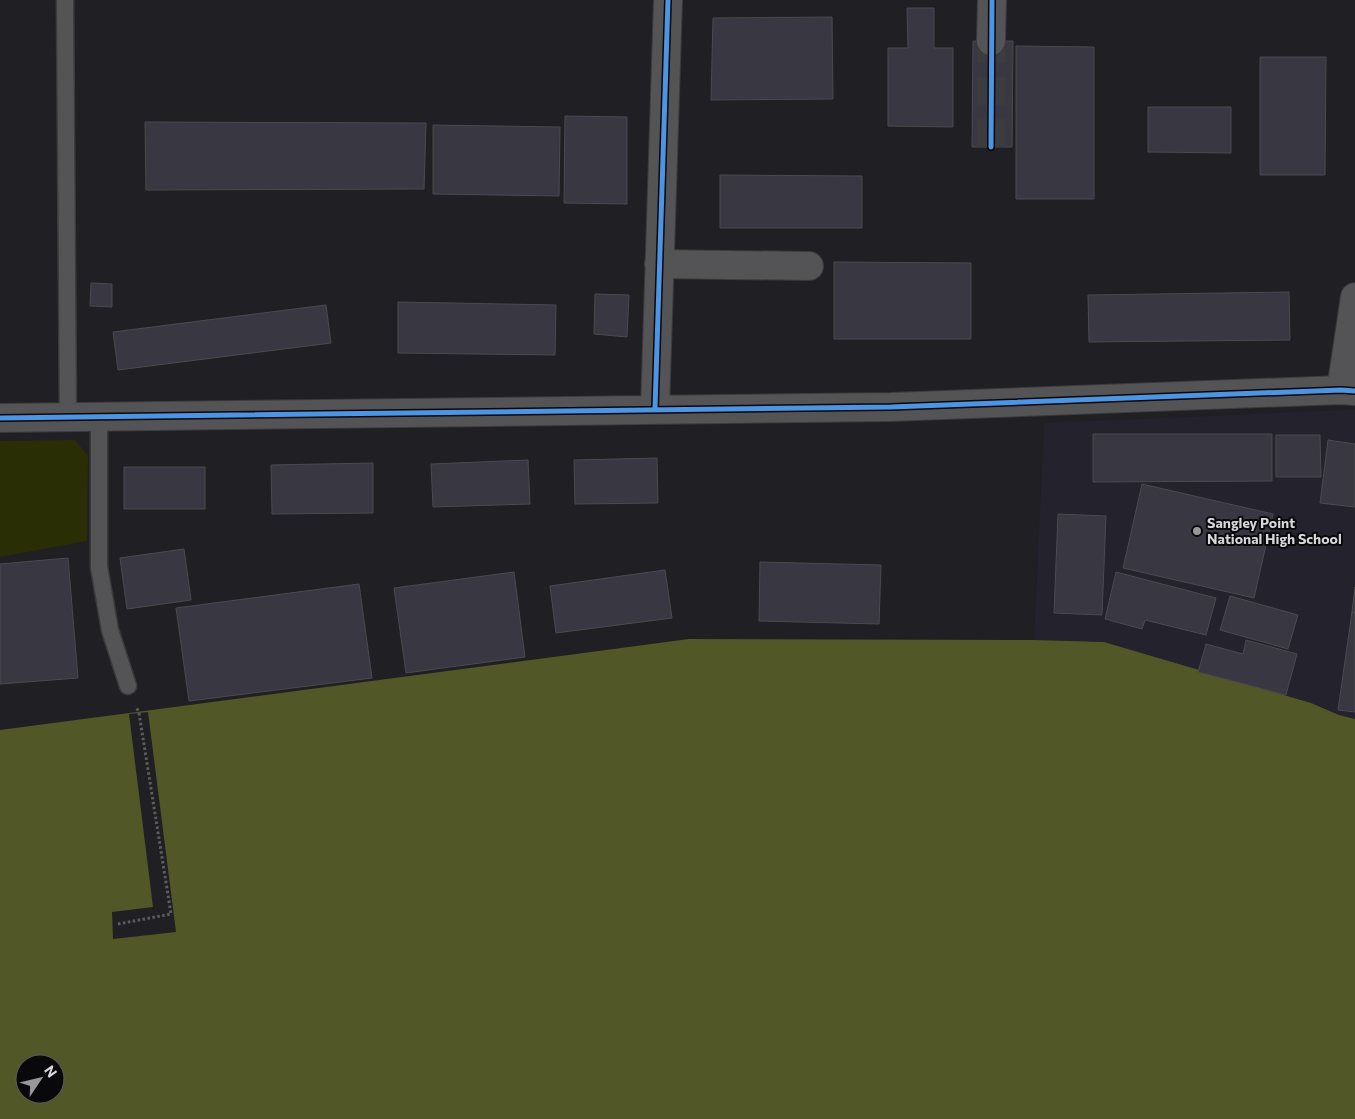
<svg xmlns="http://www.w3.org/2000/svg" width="1355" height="1119" viewBox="0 0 1355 1119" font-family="Commissioner,sans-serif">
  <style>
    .built { fill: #23222d }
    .green { fill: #2a2e05 }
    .water { fill: #515726; fill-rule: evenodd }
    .pier { fill: #201f23 }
    .building { fill: #393741; stroke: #4b4a4e }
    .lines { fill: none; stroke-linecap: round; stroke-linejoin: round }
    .street-tunnel { stroke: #3c3b3f; stroke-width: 28; stroke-dasharray: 28 14; stroke-linecap: butt }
    .lane-casing { stroke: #3b3a3d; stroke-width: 19 }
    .street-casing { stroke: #3b3a3d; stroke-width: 30 }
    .path { stroke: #5d5d5e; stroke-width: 3; stroke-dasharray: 2.5 2.5; stroke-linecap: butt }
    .lane { stroke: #545456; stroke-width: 16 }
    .street { stroke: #545456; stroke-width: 28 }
    .cycleway-casing { stroke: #09090b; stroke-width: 8 }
    .cycleway { stroke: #4d94e3; stroke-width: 5 }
    .poi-dot { fill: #98979b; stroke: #09090b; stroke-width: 2 }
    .labels { text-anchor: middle; stroke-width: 4; stroke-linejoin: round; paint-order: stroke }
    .poi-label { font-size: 14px; font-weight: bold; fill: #d8d7db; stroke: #09090b; text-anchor: start }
  </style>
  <rect width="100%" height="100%" fill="#201f23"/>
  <path class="built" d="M1348 410H1355V719L1339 715 1311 703 1104 642 1034 640 1044 423Z"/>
  <path class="green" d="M75 440 88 456 87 541 0 557V441Z"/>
  <path class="water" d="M689 639 1034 640 1104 642 1311 703 1339 715 1355 719V1119H0V730ZM25 1064H55V1094H25Z"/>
  <path class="pier" d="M148 712 176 932 113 939 112 912 153 907 129 714Z"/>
  <path class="building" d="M907 8H934V48H953V127L888 126V48H908Z
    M832 17 833 99 711 100 713 18Z
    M973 41H1013L1012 147H972Z
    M1016 46 1094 47V199H1016Z
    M1260 57H1326L1325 175H1260Z
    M1148 107H1231V153L1148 152Z
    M565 116 627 117V204L564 203Z
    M145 122 426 123 424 189 146 190Z
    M433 125 560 127 559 196 433 194Z
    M720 175 862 176V228H720Z
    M834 262 971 263V339H834Z
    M91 283 112 284V307L90 306Z
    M1289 292 1290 340 1089 342 1088 295Z
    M595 294 629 295 627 337 594 334Z
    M398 302 556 305 555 355 398 353Z
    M326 305 331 343 118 370 113 332Z
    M1093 434H1272V481L1093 482Z
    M1276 435H1320L1321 477H1276Z
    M1328 440 1355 444V507L1320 503Z
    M657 458 658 503 575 504 574 460Z
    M528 460 530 504 433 507 431 464Z
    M373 463V513L272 514 271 465Z
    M124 467H205V509H124Z
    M1142 484 1273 514 1254 598 1123 568Z
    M1058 514 1106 516 1102 615 1054 613Z
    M184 549 191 600 127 609 120 558Z
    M68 558 78 678 0 684V564Z
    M760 562 881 565 879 624 759 621Z
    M665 570 672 618 556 633 550 586Z
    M514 572 525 657 406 673 394 588Z
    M1116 572 1216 598 1206 635 1145 620 1142 629 1105 619Z
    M359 584 372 678 189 701 176 608Z
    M1355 587V613L1352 612Z
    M1230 596 1298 615 1288 649 1220 630Z
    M1352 612 1355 613V712L1338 710Z
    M1246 640 1297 654 1286 695 1198 672 1206 644 1243 654Z"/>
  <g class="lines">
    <path class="street-tunnel" d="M991 147V41"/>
    <g class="lane-casing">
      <path id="lane" d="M65 0 68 418
        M99 417V567L110 630 128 686"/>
    </g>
    <g class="street-casing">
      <path id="street" d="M991 41 992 0
        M659 264 809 266
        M1341 390 1355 297
        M655 409 668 0
        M0 418 891 407 1341 390 1355 391"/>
    </g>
    <path class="path" d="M118 924 171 914 139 713 136 706"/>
    <use href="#lane" class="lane"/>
    <use href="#street" class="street"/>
    <g class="cycleway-casing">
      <path id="cycleway" d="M991 147 992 0
        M655 409 668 0
        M0 418 891 407 1341 390 1355 391"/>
    </g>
    <use href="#cycleway" class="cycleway"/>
  </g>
  <circle class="poi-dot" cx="1197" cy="531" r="5"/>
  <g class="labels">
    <g class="poi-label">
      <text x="1207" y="528">Sangley Point<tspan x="1207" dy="16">National High School</tspan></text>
    </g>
  </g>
  <g transform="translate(40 1079) rotate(55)"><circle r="24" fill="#09090b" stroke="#5c5b5e"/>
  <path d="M0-4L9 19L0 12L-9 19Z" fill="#98979b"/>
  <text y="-8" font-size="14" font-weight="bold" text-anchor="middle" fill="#d8d7db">N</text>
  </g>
</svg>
